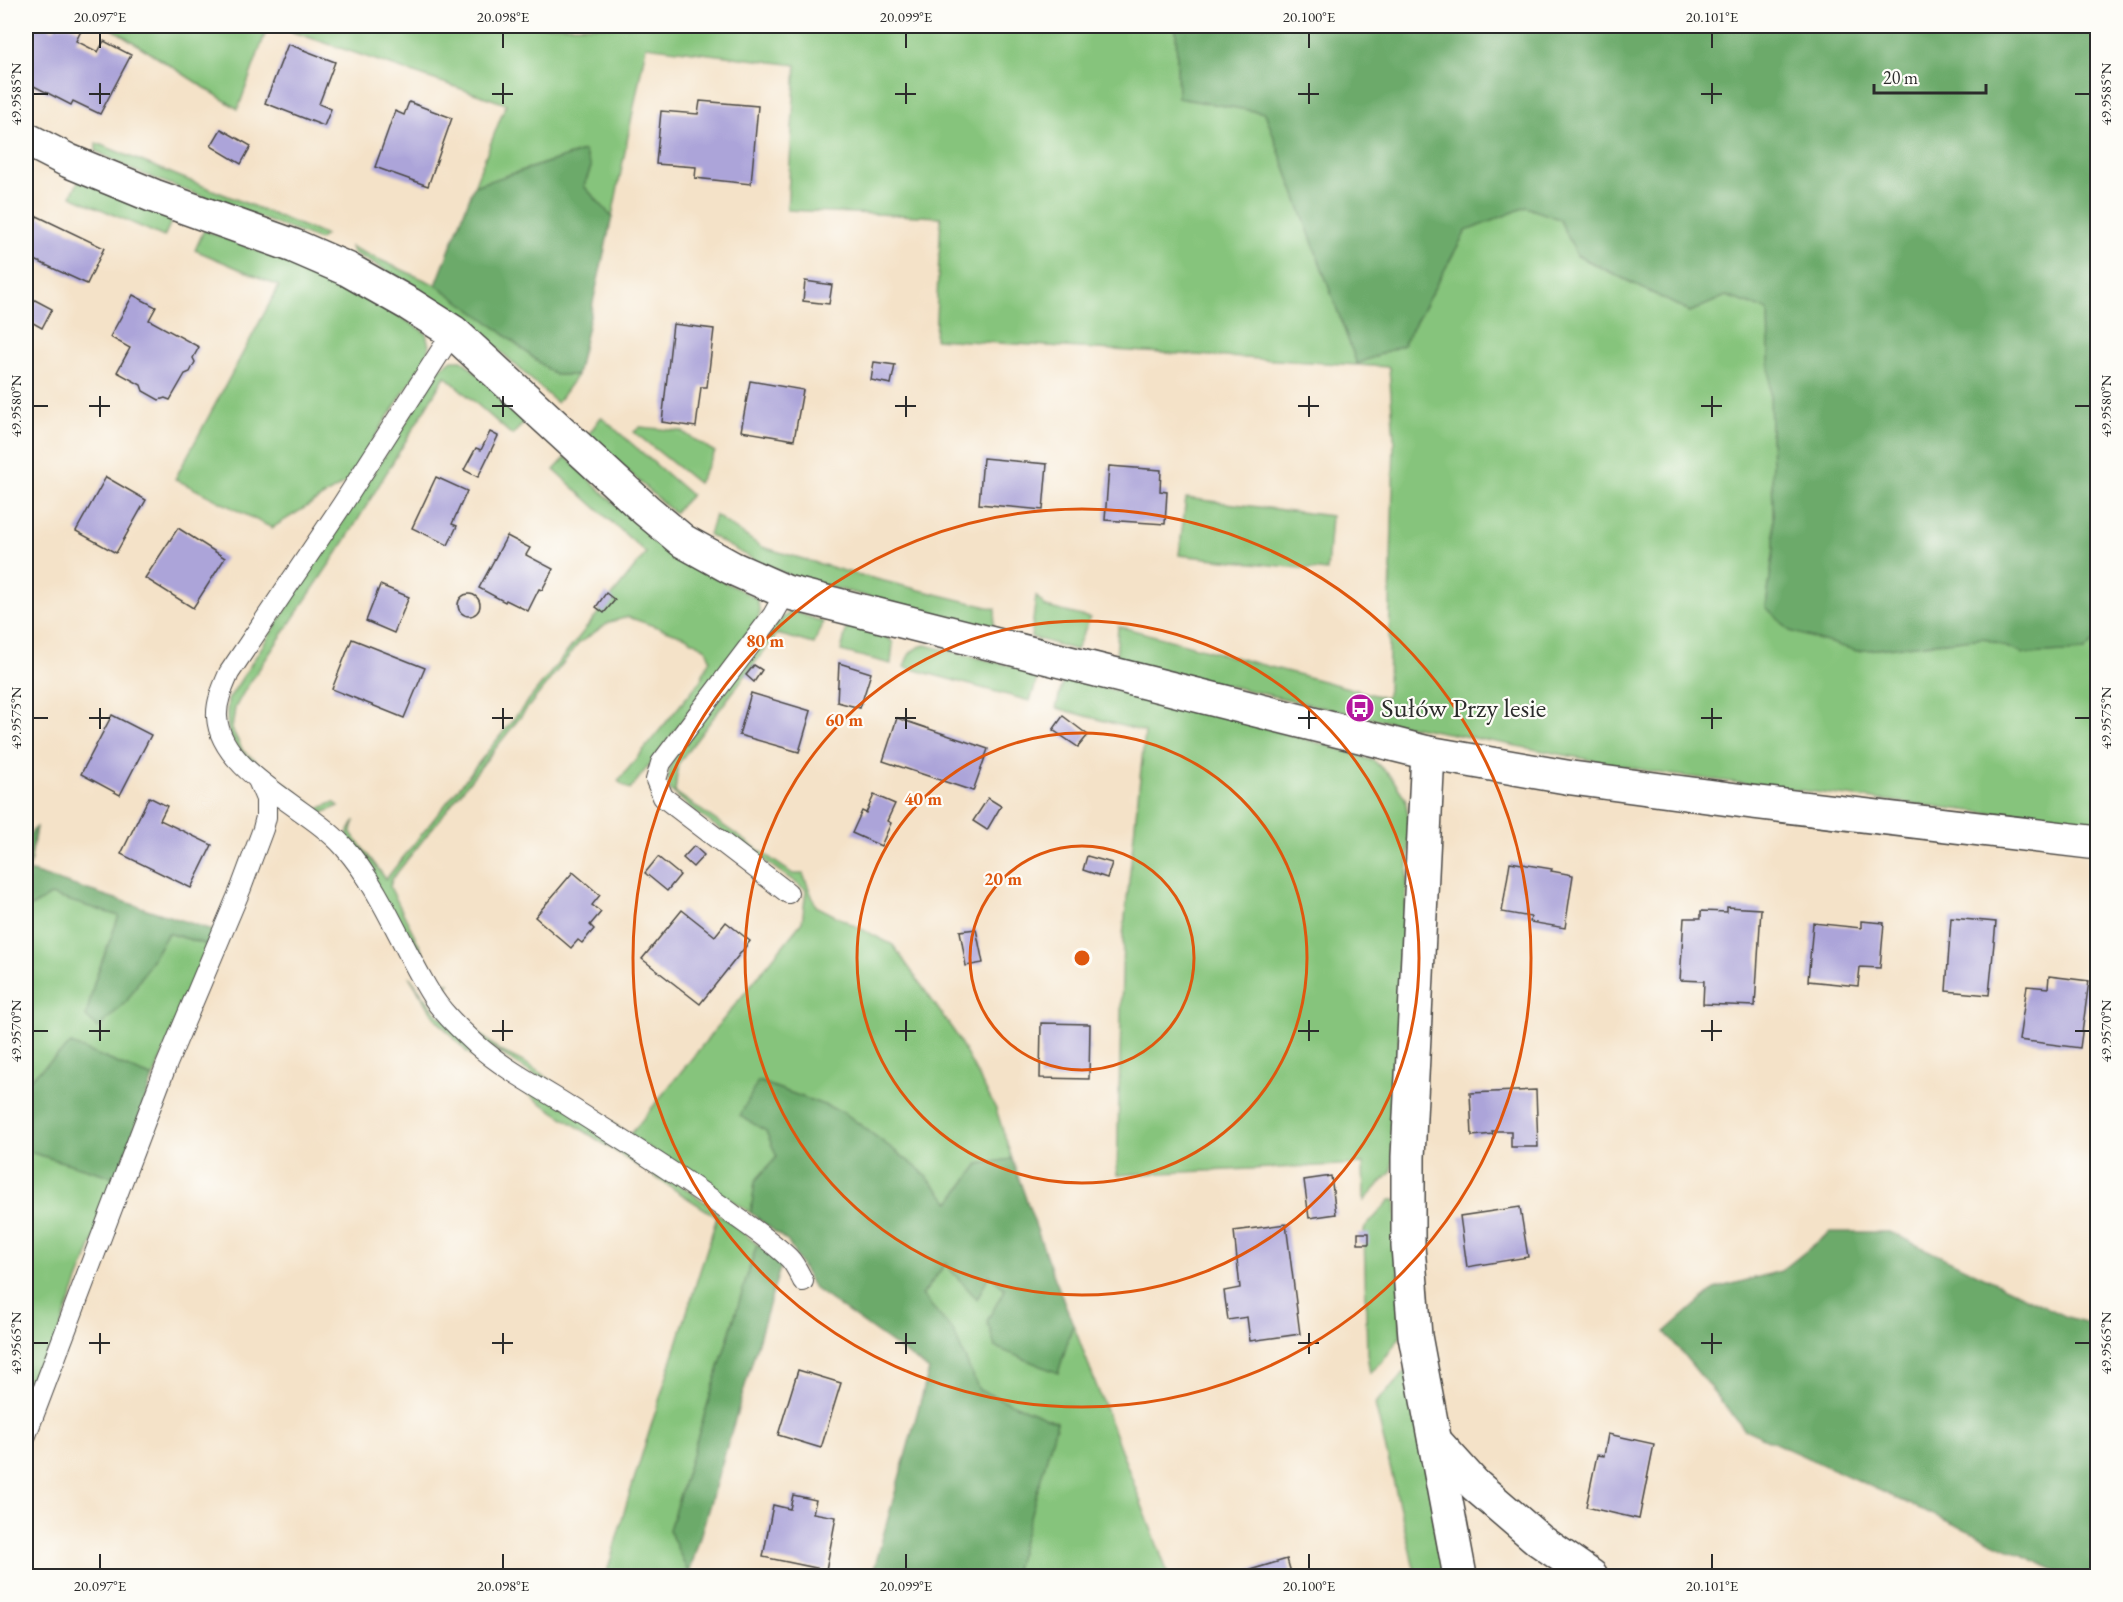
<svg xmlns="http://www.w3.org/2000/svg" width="2123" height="1602" font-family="'EB Garamond',serif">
<rect width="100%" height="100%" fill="#fdfcf7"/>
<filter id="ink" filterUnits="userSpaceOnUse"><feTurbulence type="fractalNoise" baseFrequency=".0167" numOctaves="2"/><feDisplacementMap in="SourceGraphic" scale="12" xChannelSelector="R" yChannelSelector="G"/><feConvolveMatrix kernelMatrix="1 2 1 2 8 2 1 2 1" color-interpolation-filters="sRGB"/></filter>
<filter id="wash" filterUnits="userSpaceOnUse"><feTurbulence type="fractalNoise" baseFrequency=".008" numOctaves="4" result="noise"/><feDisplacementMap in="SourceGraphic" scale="24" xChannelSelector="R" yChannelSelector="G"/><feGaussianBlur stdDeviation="1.35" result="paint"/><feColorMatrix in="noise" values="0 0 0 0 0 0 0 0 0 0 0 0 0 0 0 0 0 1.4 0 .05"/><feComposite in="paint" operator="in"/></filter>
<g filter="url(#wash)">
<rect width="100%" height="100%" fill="#f4e2c8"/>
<!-- green -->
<g fill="#86c47b" stroke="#587853" stroke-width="1.5">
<path d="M108,26H268L238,109Z"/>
<path d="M275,26H1176L1178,98L1265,112L1357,364L1403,345L1466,231L1526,207L1560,219L1577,256L1690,312L1726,296L1768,310L1774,548L1766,607L1857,651L1984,638L2024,654L2084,651L2097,639V826L1665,774L1378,720L1116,660L1118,626L1386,698L1388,690L1394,439L1389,367L935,339L941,217L787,210L796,65L646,46L612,217L584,186L591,167L583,151L474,186L506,104Z"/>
<path d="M96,143L325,235L319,240L132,170L96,151Z"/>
<path d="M79,180L173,218L164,237L71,196Z"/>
<path d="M204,230L326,277L377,302L426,333L429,346L426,358L345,483L272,528L175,479L279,286L195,250Z"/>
<path d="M351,247L436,285L486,320L555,375H577L557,403L475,328L415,286L353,253Z"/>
<path d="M452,360H462L527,420L512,435L445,376L345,541L245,690L235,708L232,729L243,751L318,809L334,802L339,806L318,815C296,797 236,759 229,733C226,721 227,711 228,700L440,369Z"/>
<path d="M601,417L691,495L674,513L588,435Z"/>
<path d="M640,427L681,431L715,452L698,483L634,432Z"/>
<path d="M566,457C606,496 647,538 696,567C715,579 737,587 757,599L760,613L756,624L630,790L618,781L700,681L710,659L706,649L686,637L628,617L610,622L579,643L392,879L390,887L435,976L442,983H449L443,991L471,1026L499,1050L527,1064L630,1135L802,922L806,890L697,813L670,790L668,778L671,762L782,618L793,611L823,622L814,644L777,634L678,764L675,792L793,874H803L816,906L893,945L955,1033L996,1109L1012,1159L979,1164L950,1202L919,1169L843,1112L758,1081L766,1131L777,1157L755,1181L751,1213L489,1046L444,1001L345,838L355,820L351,833L386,879L646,553L554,470Z"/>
<path d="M1186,498L1331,516L1327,571L1179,555Z"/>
<path d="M715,515L762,547L848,572L996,609L993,628L798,579L756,561L709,535Z"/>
<path d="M1036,596L1046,607L1090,618L1076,650L1031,637Z"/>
<path d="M847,626L887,637L893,643L891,664L841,651Z"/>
<path d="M925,645L1032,671L1038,677L1030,701L904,667C908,654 911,649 925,645Z"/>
<path d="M1064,678L1243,721L1336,748L1374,761L1392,778L1405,798L1410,826L1392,1171L1364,1201L1363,1164L1117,1175L1123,936L1145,732L1056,708Z"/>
<path d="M51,895L119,916L94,983L127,1001L168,933L208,945L153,1078L71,1044L26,1082V910Z"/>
<path d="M409,976L438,1015L703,1201L757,1244L669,1530L689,1573L699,1576H606L627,1502L717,1217L539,1102L467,1052L436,1019Z"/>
<path d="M26,1151L117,1178L26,1418Z"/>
<path d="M1390,1200H1396L1401,1336L1382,1362L1370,1373L1367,1354L1364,1229Z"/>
<path d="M945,1264L978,1298L989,1274L1005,1289L987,1321L1058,1373L1073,1324L1169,1576H1013L1057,1422L979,1390L922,1296Z"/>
<path d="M1410,1364L1449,1576H1416L1375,1404L1398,1380Z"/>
</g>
<!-- forest -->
<g fill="#6caa6b" stroke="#4c6a4b" stroke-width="1.5">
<path d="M1176,26H2097V639L2084,651L2024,654L1983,638L1857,651L1790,631L1766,607L1774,548L1768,310L1726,296L1690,312L1577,255L1559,219L1526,207L1466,231L1403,345L1357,364L1265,113L1178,98Z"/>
<path d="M584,151L591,167L584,186L612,217L577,375H555L486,320L436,285L474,186Z"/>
<path d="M36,827L29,871L215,931L208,945L168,933L127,1001L98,1028L86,1017L94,983L119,916L51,895L26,910V838Z"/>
<path d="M71,1044L153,1078L117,1178L26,1151V1082Z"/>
<path d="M758,1081L843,1112L919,1169L950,1202L979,1164L1012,1159L1048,1261L1073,1324L1058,1373L995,1347L987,1321L1005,1289L989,1275L977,1299L945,1264L922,1295L953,1331L979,1390L1057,1422L1013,1576H872L929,1370L814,1288L788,1242L751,1213L755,1181L777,1157L766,1131L740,1116Z"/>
<path d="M1830,1232H1890L2067,1317L2097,1325V1576H2068L1744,1429L1665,1332L1714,1289L1781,1271Z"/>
<path d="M757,1244L781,1265L689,1574L669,1530Z"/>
</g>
<g id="blocks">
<!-- building -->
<g fill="#aca4d9">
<path d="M32,26H45L54,30L56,26H70L81,31L76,41L98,52L104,41L131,55L100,114L73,101L71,105L26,82V38Z"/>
<path d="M288,44L335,62L319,104L331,109L324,126L265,103Z"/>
<path d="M700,101L758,106L751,184L695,178L696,167L656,164L661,111L698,114Z"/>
<path d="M409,102L452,118L428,186L375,167L395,111L404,115Z"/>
<path d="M221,129L251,146L241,164L211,146Z"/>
<path d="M37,216L104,248L87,284L26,256V240Z"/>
<path d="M805,281L832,285L829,304L803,301Z"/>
<path d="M133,295L156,307L149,320L199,347L193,358L195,362L190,372L185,374L170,400L165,398L159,400L143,391L141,385L117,372L130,348L110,337Z"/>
<path d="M33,299L52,309L42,328L26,319V313Z"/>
<path d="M673,324L714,329L707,387H701L696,427L662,422Z"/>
<path d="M874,362L895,365L891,384L871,380Z"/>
<path d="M750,381L803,390L794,440L741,431Z"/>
<path d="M490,432L498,436L478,477L464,470L476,448L481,450Z"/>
<path d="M983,458L1047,464L1043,510L979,504Z"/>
<path d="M1109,466L1161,470L1160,491L1167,492L1165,524L1105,520Z"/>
<path d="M106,477L146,500L116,553L76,531Z"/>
<path d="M436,477L467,491L452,524L457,526L448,545L412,528Z"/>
<path d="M178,528L225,558L193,608L145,578Z"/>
<path d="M507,536L530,548L526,555L553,569L542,590L539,589L528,611L506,600L505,602L479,588Z"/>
<path d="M380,585L409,597L394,633L366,621Z"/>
<path d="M606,593L615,600L604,613L596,607Z"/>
<circle cx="469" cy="605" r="11"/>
<path d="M352,639L425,668L404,718L332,689Z"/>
<path d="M839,663L871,673L860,708L837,702Z"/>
<path d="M754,665L762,670L754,682L746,675Z"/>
<path d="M751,693L811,711L799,752L739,735Z"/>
<path d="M112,715L151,735L120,795L81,774Z"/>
<path d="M1063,716L1088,735L1078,747L1053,730Z"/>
<path d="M897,718L988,749L973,791L883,761Z"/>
<path d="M874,795L895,804L887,821L891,823L881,846L852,833L862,811L866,813Z"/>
<path d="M149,797L167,806L160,820L212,845L191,888L121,854Z"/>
<path d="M988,798L1001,806L987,830L973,821Z"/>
<path d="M694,846L704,855L693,867L683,858Z"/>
<path d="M1087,856L1112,863L1107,878L1083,870Z"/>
<path d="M658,857L680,875L667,891L645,873Z"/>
<path d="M1510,862L1552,869L1551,871L1573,875L1565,928L1530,922L1531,917L1502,912Z"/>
<path d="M573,872L600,895L592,905L601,912L590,925L594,929L582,943L578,940L571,948L535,917Z"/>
<path d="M1727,907L1761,909L1755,1006L1703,1004L1704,981L1680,980L1684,918H1701V911L1727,912Z"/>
<path d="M682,910L715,936L726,922L750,941L700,1004L642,959Z"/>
<path d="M1951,918L1996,922L1989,995L1946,991Z"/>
<path d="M1861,921L1884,923L1880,968L1860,967L1858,986L1808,981L1813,923L1861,928Z"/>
<path d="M976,929L983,963L966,966L960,931Z"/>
<path d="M2049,976L2089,981L2080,1048L2019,1040L2027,986L2048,988Z"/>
<path d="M1041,1023L1090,1024L1089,1079L1040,1078Z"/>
<path d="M1536,1090L1538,1147H1511V1131H1492L1493,1134L1472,1136L1470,1093Z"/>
<path d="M1331,1176L1336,1214L1309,1218L1304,1180Z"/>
<path d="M1520,1207L1528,1257L1467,1267L1460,1216Z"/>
<path d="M1286,1224L1300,1334L1250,1341L1247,1317L1228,1320L1224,1291L1240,1288L1234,1231Z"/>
<rect x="1358" y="1233" width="11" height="11"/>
<path d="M798,1370L841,1383L821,1448L778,1435Z"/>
<path d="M1608,1434L1654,1444L1639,1519L1586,1507L1597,1455L1604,1456Z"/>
<path d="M793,1495L816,1500L813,1513L836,1517L826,1570L763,1557L773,1505L790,1509Z"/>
<path d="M1287,1559L1292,1576H1230Z"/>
</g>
</g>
</g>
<g filter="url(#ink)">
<use href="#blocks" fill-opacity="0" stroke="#494643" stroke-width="1.5"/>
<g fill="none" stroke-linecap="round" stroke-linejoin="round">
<!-- service casing -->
<g stroke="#494643" stroke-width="22">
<g id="service">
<path d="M453,332L342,505L229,673C223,687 216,702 217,717C220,772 310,808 344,847C381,889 400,943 429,991C441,1012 460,1029 477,1045C503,1068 535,1085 564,1103C620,1139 677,1173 731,1213C750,1227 772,1241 789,1258C795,1264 799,1273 803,1281"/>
<path d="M786,592L773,615L661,763L656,780L663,797L788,893"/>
<path d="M26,1435L166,1066L241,888L263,829L266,817V799L258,780"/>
</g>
</g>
<!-- minor casing -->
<g stroke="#494643" stroke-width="36">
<g id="minor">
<path d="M1428,753L1408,1157V1246L1415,1336L1460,1576"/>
<path d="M1435,1441L1475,1485L1539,1540L1591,1576"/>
</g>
</g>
<!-- tertiary casing -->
<g stroke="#494643" stroke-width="36">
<path id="tertiary" d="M26,139L69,161L154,196L294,246L347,269L409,304L453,332L646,510L683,541L732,568L786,592L1428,753L1572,778L1752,802L2098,843"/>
</g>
<!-- service -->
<use href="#service" stroke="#fff" stroke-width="20"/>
<!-- minor -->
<use href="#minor" stroke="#fff" stroke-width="33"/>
<!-- tertiary -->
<use href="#tertiary" stroke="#fff" stroke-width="33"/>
</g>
</g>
<!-- ticks -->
<path fill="none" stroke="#2b2b2b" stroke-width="2" d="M100,33V48M503,33V48M906,33V48M1309,33V48M1712,33V48M100,83V104M503,83V104M906,83V104M1309,83V104M1712,83V104M33,94H48M89,94H110M492,94H513M895,94H916M1298,94H1319M1701,94H1722M2075,94H2090M100,396V417M503,396V417M906,396V417M1309,396V417M1712,396V417M33,406H48M89,406H110M492,406H513M895,406H916M1298,406H1319M1701,406H1722M2075,406H2090M100,708V729M503,708V729M906,708V729M1309,708V729M1712,708V729M33,718H48M89,718H110M492,718H513M895,718H916M1298,718H1319M1701,718H1722M2075,718H2090M100,1020V1041M503,1020V1041M906,1020V1041M1309,1020V1041M1712,1020V1041M33,1031H48M89,1031H110M492,1031H513M895,1031H916M1298,1031H1319M1701,1031H1722M2075,1031H2090M100,1333V1354M503,1333V1354M906,1333V1354M1309,1333V1354M1712,1333V1354M33,1343H48M89,1343H110M492,1343H513M895,1343H916M1298,1343H1319M1701,1343H1722M2075,1343H2090M100,1554V1569M503,1554V1569M906,1554V1569M1309,1554V1569M1712,1554V1569"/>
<!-- distance rings -->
<g fill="none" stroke="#df570e" stroke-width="3">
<circle cx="1082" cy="958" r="112"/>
<circle cx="1082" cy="958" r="225"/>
<circle cx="1082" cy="958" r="337"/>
<circle cx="1082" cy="958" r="449"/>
</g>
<!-- icons -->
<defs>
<g id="bus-disc" transform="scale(1.5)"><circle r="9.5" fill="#b5179e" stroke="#fdfcf7"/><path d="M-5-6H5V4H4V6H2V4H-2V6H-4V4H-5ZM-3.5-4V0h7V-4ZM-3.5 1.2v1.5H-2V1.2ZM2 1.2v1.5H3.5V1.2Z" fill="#fff"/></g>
</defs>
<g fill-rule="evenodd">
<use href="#bus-disc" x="1360" y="708"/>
</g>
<g text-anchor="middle" stroke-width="4.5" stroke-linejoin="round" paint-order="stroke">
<!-- poi labels -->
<g font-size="27" fill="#2b2b2b" stroke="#fdfcf7" text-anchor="start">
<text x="1381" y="717">Sułów Przy lesie</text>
</g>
</g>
<circle cx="1082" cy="958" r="9" fill="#df570e" stroke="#fdfcf7" stroke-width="3"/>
<g font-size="18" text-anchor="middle" font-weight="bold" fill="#df570e" stroke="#fdfcf7" stroke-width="4.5" stroke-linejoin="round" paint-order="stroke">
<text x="765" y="647">80 m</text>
<text x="844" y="726">60 m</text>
<text x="923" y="805">40 m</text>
<text x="1003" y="885">20 m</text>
</g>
<!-- margin -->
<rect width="2123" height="1602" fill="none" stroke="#fdfcf7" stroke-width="66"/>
<!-- scale -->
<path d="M1874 84v9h112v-9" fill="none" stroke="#2b2b2b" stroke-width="3"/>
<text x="1883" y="84" font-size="18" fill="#2b2b2b" stroke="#fdfcf7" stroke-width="4.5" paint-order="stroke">20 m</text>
<rect x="33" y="33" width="2057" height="1536" fill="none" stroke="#2b2b2b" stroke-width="2"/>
<g font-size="15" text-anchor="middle" fill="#2b2b2b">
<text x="100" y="22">20.097°E</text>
<text x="503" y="22">20.098°E</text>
<text x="906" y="22">20.099°E</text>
<text x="1309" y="22">20.100°E</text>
<text x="1712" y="22">20.101°E</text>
<text transform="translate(16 94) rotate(-90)" y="5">49.9585°N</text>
<text transform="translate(2106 94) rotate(-90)" y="5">49.9585°N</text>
<text transform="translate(16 406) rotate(-90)" y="5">49.9580°N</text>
<text transform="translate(2106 406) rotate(-90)" y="5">49.9580°N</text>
<text transform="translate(16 718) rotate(-90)" y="5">49.9575°N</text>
<text transform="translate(2106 718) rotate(-90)" y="5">49.9575°N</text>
<text transform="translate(16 1031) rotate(-90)" y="5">49.9570°N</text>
<text transform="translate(2106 1031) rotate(-90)" y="5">49.9570°N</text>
<text transform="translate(16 1343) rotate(-90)" y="5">49.9565°N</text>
<text transform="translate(2106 1343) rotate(-90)" y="5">49.9565°N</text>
<text x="100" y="1591">20.097°E</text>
<text x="503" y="1591">20.098°E</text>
<text x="906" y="1591">20.099°E</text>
<text x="1309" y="1591">20.100°E</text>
<text x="1712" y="1591">20.101°E</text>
</g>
</svg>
